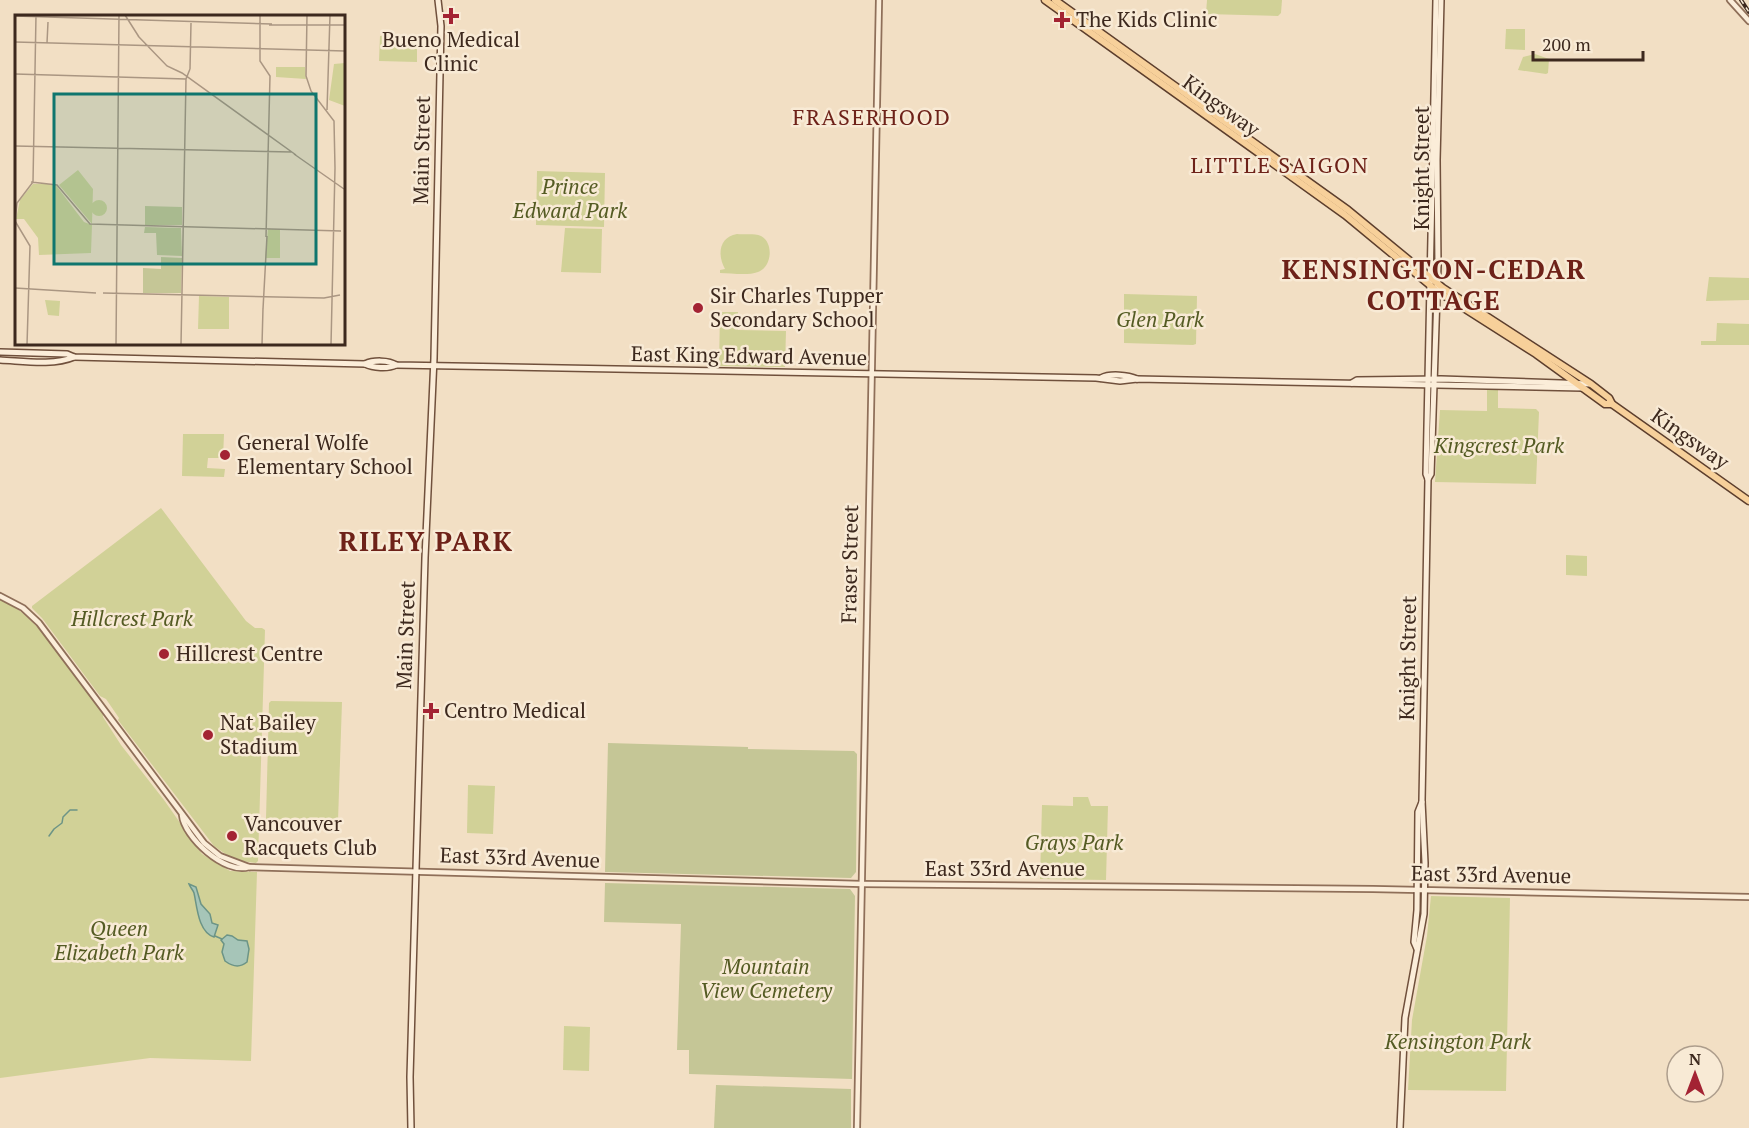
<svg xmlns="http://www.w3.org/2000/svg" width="1749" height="1128" font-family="'PT Serif',serif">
<rect width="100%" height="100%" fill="#f2dfc4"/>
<!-- green -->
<g fill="#d1d197">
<path d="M1207,0H1282L1281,13L1278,16L1206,14Z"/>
<path d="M1506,29H1525V50L1505,49Z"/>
<path d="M380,36L417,37V62L379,61Z"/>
<path d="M1535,54L1549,59L1548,73L1546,74L1518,70L1523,57Z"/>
<path d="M537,171L605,173L604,227L536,225Z"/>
<path d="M565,228L602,229L601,273L561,272Z"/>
<path d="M737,234C744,235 754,233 761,236C774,243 772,267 758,272C747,276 731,273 720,273V270L725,269C717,255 719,237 737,234Z"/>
<path d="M1709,277L1749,278V300L1706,301Z"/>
<path d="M1124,294L1197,296L1196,344L1193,345L1124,343Z"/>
<path d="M720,312H738V330L786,331L785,367L719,366Z"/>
<path d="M1717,323L1749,324V345H1701V341H1716Z"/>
<path d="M1487,387L1498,388V408L1536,409L1539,412L1536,484L1435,482L1440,410L1487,411Z"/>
<path d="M183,434H224L223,458H208L207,468L225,469L224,477L182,476Z"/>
<path d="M161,508L246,621L255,628H262L265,630L258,861L256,863L234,860L214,846L118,720L119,718L106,699L100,696L42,618L32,608V606Z"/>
<path d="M1566,555L1587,556V576L1566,575Z"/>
<path d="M0,599C37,613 79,681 103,714V717L121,745L164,800L202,854L230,871L257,872L251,1061L150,1058L0,1078Z"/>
<path d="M271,701L342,702L338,821L266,819L269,703Z"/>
<path d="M468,785L495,786L493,834L467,833Z"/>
<path d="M1073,797H1088L1091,806H1108L1106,880L1040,879L1042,805L1073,806Z"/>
<path d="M1431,896L1510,898L1506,1091L1408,1090L1412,1020L1427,936Z"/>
<path d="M564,1026L590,1027L589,1071L563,1070Z"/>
</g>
<!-- cemetery -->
<g fill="#c5c696">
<path d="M608,743L748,747V749L854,751L857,754L856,872L851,878L605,872Z"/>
<path d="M605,883L850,889L855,896L852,1079L689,1074V1050H677L681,924L604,922Z"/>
<path d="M716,1085L851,1089V1128H714Z"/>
</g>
<!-- water -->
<g fill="#a6c5b8" stroke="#6c9486" stroke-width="1.5">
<path d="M189,884L196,887L201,904L210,914L212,923L218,925L214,937C198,932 197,906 194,893C193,890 190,887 189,884Z"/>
<path d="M227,935L232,936L238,940L247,941L249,949L247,962C240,968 233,967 225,961L222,952L224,944L221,940Z"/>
</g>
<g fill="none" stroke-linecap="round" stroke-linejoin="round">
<!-- stream -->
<g stroke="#6c9486" stroke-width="1.5">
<path d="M49,836L54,829L62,823L63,817L70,810H77"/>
<path d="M215,936L222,939"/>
</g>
<!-- tertiary casing -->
<g stroke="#8f6f59" stroke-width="8">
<g id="tertiary">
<path d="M1730,0L1749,21"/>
<path d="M0,596L23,608L39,623L204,843L220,856L249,867"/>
<path d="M182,815C184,837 225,875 249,867L862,884L1373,889L1749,897"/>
<path d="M857,1128L879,0"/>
</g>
</g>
<!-- secondary casing -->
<g stroke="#70503c" stroke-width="8">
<g id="secondary">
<path d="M0,352L67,354L74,357L365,364C373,360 389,360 396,365L1096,378L1120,381L1137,379L1582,388"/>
<path d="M0,360C23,361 53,366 74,357"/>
<path d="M365,364C373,368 388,369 396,365"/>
<path d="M1101,378C1110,373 1128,375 1137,379"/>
<path d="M1352,383L1357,380L1441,379L1590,384"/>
<path d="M1428,479L1431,474L1438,265L1437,160L1441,0"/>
<path d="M1417,949L1414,942L1417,910L1418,812L1422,802"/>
<path d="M411,1128L410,1077L425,558L434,358L441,26L438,0"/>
<path d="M1400,1128L1405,1018L1424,914L1425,863L1422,801L1428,479L1426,474L1436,0"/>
</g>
</g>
<!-- primary casing -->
<g stroke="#5c3e2d" stroke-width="9">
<g id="primary">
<path d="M1045,0L1345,215L1437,291L1536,354L1605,404H1612L1749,501"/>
<path d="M1055,0L1348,210L1443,288L1591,384L1609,398L1612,404"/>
</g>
</g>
<!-- tertiary -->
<use href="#tertiary" stroke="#fbedd9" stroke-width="4.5"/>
<!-- secondary -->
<use href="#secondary" stroke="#fbedd9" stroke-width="5"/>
<!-- primary -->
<use href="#primary" stroke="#f7d09a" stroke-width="6"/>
<!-- rail casing -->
<g stroke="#3d291e" stroke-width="4">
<path id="rail" d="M1741,0L1749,12"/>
</g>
<!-- rail -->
<use href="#rail" stroke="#f8ead5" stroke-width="1.5" stroke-dasharray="4.5" stroke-linecap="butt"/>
</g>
<!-- markers -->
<g fill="#a32333" stroke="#f8ead5" stroke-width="2">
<path d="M448 7h6v6h6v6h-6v6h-6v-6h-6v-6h6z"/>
<path d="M1059 11h6v6h6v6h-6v6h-6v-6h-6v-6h6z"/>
<circle cx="698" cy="308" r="6"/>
<circle cx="225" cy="455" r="6"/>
<circle cx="164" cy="654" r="6"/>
<path d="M428 702h6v6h6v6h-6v6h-6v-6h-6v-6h6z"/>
<circle cx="208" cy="735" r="6"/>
<circle cx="232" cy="836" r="6"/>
</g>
<g text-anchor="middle" stroke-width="5" stroke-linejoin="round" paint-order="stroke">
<!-- poi labels -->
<g font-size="21" fill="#3d291e" stroke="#f8ead5" text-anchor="start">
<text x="1076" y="27">The Kids Clinic</text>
<text x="451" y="47" text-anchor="middle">Bueno Medical<tspan x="451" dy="24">Clinic</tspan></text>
<text x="710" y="303">Sir Charles Tupper<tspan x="710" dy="24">Secondary School</tspan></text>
<text x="237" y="450">General Wolfe<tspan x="237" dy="24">Elementary School</tspan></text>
<text x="176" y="661">Hillcrest Centre</text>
<text x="444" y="718">Centro Medical</text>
<text x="220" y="730">Nat Bailey<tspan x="220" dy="24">Stadium</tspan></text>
<text x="244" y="831">Vancouver<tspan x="244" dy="24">Racquets Club</tspan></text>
</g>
<!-- street labels -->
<g font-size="21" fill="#3d291e" stroke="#f8ead5">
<text transform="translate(1221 106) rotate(36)" y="7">Kingsway</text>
<text transform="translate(422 150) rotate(-89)" y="7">Main Street</text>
<text transform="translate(1422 168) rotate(-90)" y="7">Knight Street</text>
<text transform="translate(749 356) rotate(1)" y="7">East King Edward Avenue</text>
<text transform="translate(1690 439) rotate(35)" y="7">Kingsway</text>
<text transform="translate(850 564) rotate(-89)" y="7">Fraser Street</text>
<text transform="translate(406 635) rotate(-88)" y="7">Main Street</text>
<text transform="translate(1408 658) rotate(-89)" y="7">Knight Street</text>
<text transform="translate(520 858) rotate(2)" y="7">East 33rd Avenue</text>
<text x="1005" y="876">East 33rd Avenue</text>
<text transform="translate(1491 875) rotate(1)" y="7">East 33rd Avenue</text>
</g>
<!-- park labels -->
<g font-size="21" font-style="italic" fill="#545b23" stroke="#f8ead5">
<text x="570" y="194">Prince<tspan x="570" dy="24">Edward Park</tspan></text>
<text x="1160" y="327">Glen Park</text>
<text x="1499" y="453">Kingcrest Park</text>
<text x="132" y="626">Hillcrest Park</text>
<text x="1074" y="850">Grays Park</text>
<text x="119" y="936">Queen<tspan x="119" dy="24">Elizabeth Park</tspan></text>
<text x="766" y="974">Mountain<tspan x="766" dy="24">View Cemetery</tspan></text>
<text x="1458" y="1049">Kensington Park</text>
</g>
<!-- neighbourhood labels -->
<g font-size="22" letter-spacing="1.5" fill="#6e2219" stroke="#f8ead5">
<text x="872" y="125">FRASERHOOD</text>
<text x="1280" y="173">LITTLE SAIGON</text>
</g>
<!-- district labels -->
<g font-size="27" font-weight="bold" letter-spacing="1.5" fill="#6e2219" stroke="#f8ead5">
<text x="1434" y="279">KENSINGTON-CEDAR<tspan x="1434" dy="31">COTTAGE</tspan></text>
<text x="426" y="551">RILEY PARK</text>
</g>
</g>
<!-- overview -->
<g transform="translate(15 15)">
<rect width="330" height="330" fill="#f2dfc4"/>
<path d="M330,48V91L314,85L319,49ZM261,52H290L291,64L261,62ZM63,155L78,174L77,209L44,170ZM18,169H40L69,207L77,210L76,238L24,240L23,223L9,204H1L5,185ZM76 193a8 8 0 1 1 16 0a8 8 0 1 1-16 0ZM253,214H265V243H250ZM184,281L214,282V314H183ZM30,285L45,286L44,301L33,300Z" fill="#d1d197"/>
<path d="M130,191L167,192V210H130ZM130,212L166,213L167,241L142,240L141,218H129ZM146,242L167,243L166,278H128V253L146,254Z" fill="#c5c696"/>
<path fill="none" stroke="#aa9682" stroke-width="1.5" d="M110,0L124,22M245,0V46L255,61L251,222M292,0L291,61L296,76L319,106L320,153M0,1L257,9M254,10H312M311,10H330M123,21L152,51L167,58L281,140M0,27L330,36M32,28L33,7M175,54L176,8M0,59L171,64M312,95L315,0M0,131L277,137M279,139L329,174M16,167L42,170L75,209L326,216M0,273L81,278M88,278L309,283L325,280M248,294L252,221M12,330L15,231L0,206L2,188L18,167L21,0M101,330L104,0M166,330L171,64L175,54M247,330L248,293M316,330L320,153"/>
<path fill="#0f766e" fill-opacity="0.15" stroke="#0f766e" stroke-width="3" d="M39,79H301V249H39Z"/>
<rect width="330" height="330" fill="none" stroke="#3d291e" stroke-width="3"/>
</g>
<!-- north arrow -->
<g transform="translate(1695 1074)"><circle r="28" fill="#f8ead5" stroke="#ad9d8c" stroke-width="1.5"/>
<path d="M0-4.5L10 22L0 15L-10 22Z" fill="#a32333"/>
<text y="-9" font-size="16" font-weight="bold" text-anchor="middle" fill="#3d291e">N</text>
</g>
<!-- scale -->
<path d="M1533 51v9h110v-9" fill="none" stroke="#3d291e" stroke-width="3"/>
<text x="1542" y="51" font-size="18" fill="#3d291e" stroke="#f8ead5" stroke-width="4.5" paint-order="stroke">200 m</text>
</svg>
